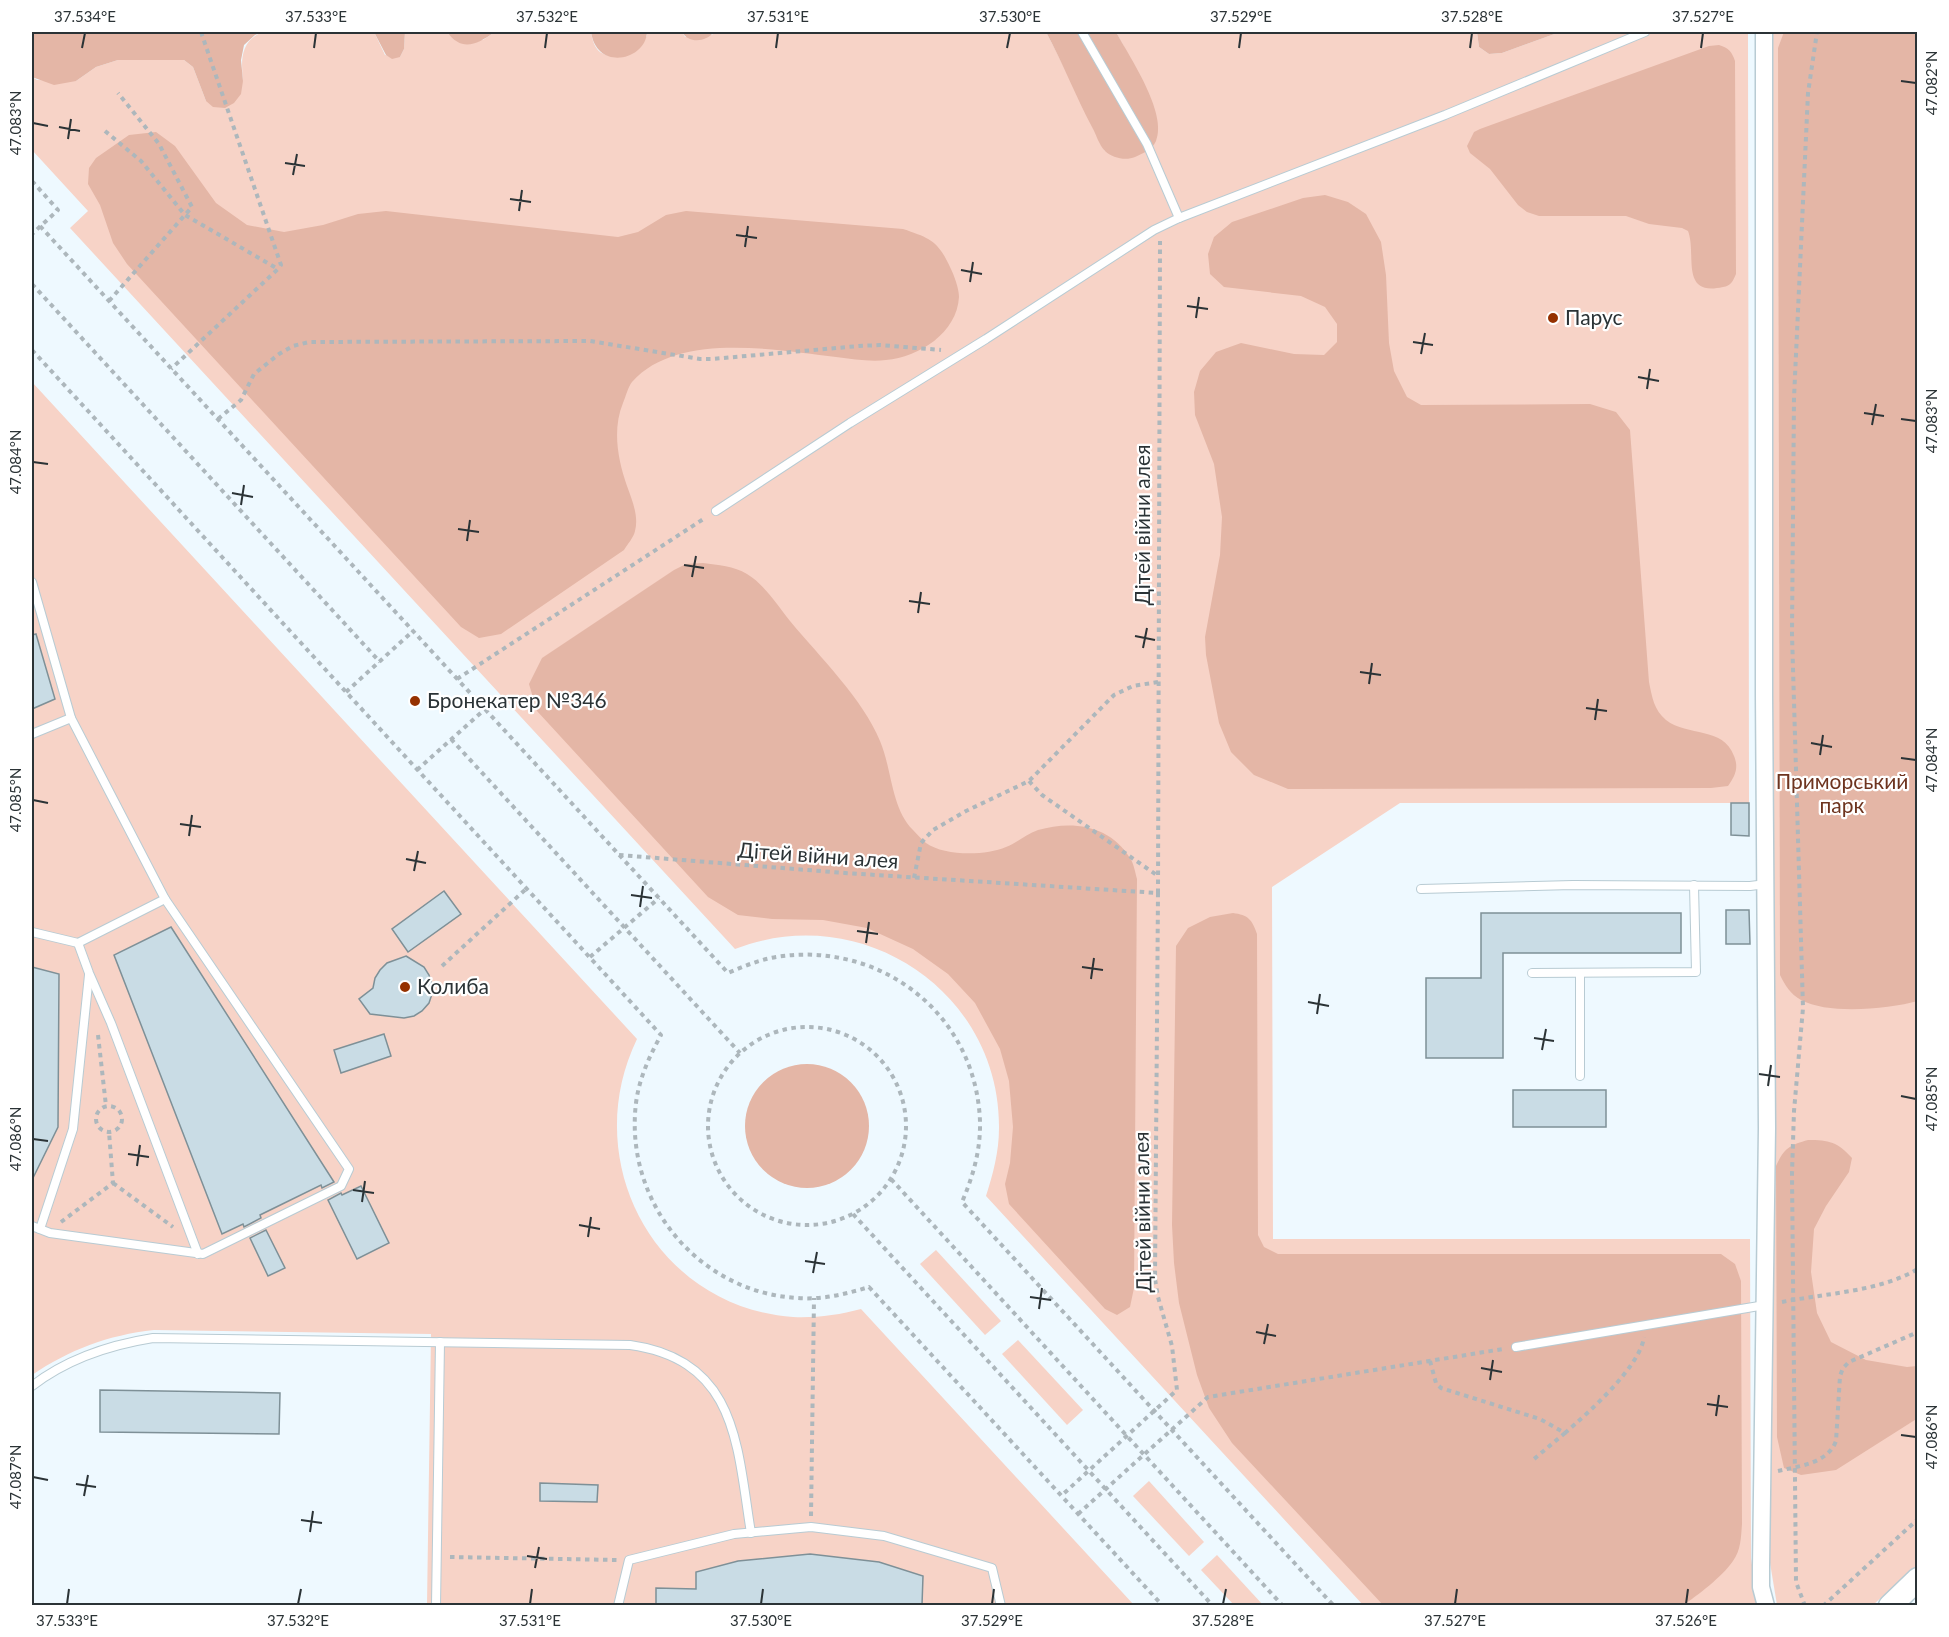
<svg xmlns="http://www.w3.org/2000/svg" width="1949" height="1637" font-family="Lato,sans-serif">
<rect width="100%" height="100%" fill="#eef9ff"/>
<!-- green -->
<g fill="#f7d3c7">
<path d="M262,32H374L385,55L400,57L404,49L405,32H447L448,34L483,40L495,32H591C594,53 603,57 624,57L647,36V32H682L685,37L712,35L714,32H1046C1067,70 1084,112 1105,151L1154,108L1145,86L1116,32H1477L1479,47L1489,54L1502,53L1560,32H1748L1749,803H1400L1272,887L1273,1239H1750L1751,1558L1758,1605H1363L986,1196C993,1174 999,1152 999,1128C1000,991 861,900 735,949L70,228L88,211L32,150V77L37,80L76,81L96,67L118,60L174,59L184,60L193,67L206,101L243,81C241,60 240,42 262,32Z"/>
<path d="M1766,32H1917L1918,1564L1873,1605H1777L1769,1557Z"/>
<path d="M32,382L637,1039C578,1161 655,1307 793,1317C816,1318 839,1315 861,1309L1134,1605H427L431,1334L154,1330C108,1335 69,1350 32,1375Z"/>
<path d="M936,1250L1001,1321L985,1335L920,1264Z"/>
<path d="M1018,1340L1083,1410L1067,1425L1002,1354Z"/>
<path d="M1149,1481L1204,1542L1189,1556L1133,1496Z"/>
<path d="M1217,1555L1263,1605H1234L1201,1570Z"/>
</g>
<!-- forest -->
<g fill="#e4b6a6">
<path d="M32,32H262L255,35L244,45L241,60L243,81L241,94L234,103L225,108L213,107L206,101L193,67L184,60H118L96,67L76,81L54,85L32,77Z"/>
<path d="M374,32H405L404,49L400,57L392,59L386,55Z"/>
<path d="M447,32H495C476,45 462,52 447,32Z"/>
<path d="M591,32H647C646,60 597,72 591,32Z"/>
<path d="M682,32H714C706,42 689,44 682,32Z"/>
<path d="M1046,32H1116C1129,56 1168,113 1156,141C1153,149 1142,154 1135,157C1126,161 1112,158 1105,151C1099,145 1096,134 1092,127C1075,95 1063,63 1046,32Z"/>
<path d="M1477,32H1560L1502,53L1489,54L1479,47Z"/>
<path d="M1784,32H1917L1918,1001C1888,1009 1829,1015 1801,1000C1790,994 1785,985 1780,975L1778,48Z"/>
<path d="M1719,45C1729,48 1732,52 1735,61L1736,274C1733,281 1731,286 1723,287C1679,297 1697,254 1688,231L1682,228L1649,224L1626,216H1539L1527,212L1518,205L1490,169L1470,153L1467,146L1474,132L1480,129L1709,46Z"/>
<path d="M156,132L175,146L216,203L247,225L284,232L323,225L358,214L386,211L618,237L638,232L666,215L686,211L903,229C930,238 938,241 950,267C954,275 959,288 959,297C957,333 919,357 886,360C870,362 853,359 836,357C776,350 677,331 632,382C628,387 626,396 623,403C612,430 618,460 627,486C632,500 639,516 635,531C634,537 627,545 624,550L501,634L479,638L461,627L127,264L113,243L100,205L88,184L89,168L96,158L129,135Z"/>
<path d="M1325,195L1348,202L1366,214L1381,242L1386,275L1389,343L1394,371L1407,397L1421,405L1590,404L1616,412L1630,430L1649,682C1652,697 1654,710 1666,720C1688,737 1723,726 1734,756C1739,768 1735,776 1728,786L1711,788L1288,789L1254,775L1231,752L1219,723L1206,655L1205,637L1220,555L1222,517L1214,464L1195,415L1194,392L1200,371L1216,352L1241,343L1294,354L1324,355L1337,342V324L1325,307L1301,296L1224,287L1210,274L1208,254L1214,237L1232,222L1303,198Z"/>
<path d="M703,563C718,565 734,566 747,574C764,584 778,606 790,621C819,656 863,699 880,741C892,769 891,808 913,830C917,834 921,839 926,843C944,856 985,856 1006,847C1017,843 1026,834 1038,830C1072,820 1110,825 1130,858C1134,864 1135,872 1137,879L1134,1288L1130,1307L1117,1315L1105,1309L1009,1204L1005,1184L1010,1163L1013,1127L1009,1081L1000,1049L975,1003L948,974L913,949L867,928L823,920L772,919L738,915L708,897L537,711L529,684L542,658L674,570L686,564Z"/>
<path d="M1233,913C1248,915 1252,919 1257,934L1258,1235L1264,1247L1278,1254H1721L1735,1264L1741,1281L1742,1524C1741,1537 1741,1550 1733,1561C1722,1577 1698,1595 1682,1606L1383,1605L1232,1443L1209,1408L1197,1375L1179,1303L1174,1263L1172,1225L1176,946L1188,928L1210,917Z"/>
<circle cx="807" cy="1126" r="62"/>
<path d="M1808,1140C1829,1140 1838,1142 1852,1158L1849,1172L1826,1206L1814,1229L1811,1272L1817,1313L1831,1342L1866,1360L1907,1367L1917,1366L1918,1418L1836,1470L1801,1475L1784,1468L1777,1437L1776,1166C1784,1148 1790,1145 1808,1140Z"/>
</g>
<!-- building -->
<g fill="#c9dce5" stroke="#7e9097" stroke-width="1.5">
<path d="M36,634L55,699L32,709V635Z"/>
<path d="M1731,803H1749V836L1731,835Z"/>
<path d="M444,891L461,914L408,952L392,929Z"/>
<path d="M1726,910H1749L1750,944H1726Z"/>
<path d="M1481,913H1681V953H1503V1058H1426V978H1481Z"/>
<path d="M171,927L334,1182L322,1188L321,1185L260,1215L261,1218L244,1227L243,1224L222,1234L114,955Z"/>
<path d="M406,956L424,967L429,975L432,984V994L429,1003L422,1011L414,1016L404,1018L370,1014L359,999L373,988L375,978L380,970L387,963Z"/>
<path d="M32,967L59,974L58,1127L32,1180Z"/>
<path d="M384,1034L391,1056L341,1073L334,1050Z"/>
<rect x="1513" y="1090" width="93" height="37"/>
<path d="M361,1186L389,1243L357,1259L328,1200L341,1193L342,1195Z"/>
<path d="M266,1230L285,1268L268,1276L250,1238Z"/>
<path d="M100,1390L280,1393L279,1434L100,1432Z"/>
<path d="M540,1483L598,1485L597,1502L540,1501Z"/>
<path d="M810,1554L879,1562L923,1576L922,1605H656V1588L696,1589V1572L738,1561Z"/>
</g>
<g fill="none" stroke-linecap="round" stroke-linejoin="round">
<!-- service casing -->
<g stroke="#b8cbd3" stroke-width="10">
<g id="service">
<path d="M1082,32L1147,144L1179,218"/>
<path d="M716,511L850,423L986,339L1154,230L1179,218L1445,115L1645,32"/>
<path d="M32,582L71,718L165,899L349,1169L341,1186L203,1254L50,1233L32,1226"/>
<path d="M32,734L71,718"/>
<path d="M1421,889L1573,885L1750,886L1766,884"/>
<path d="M32,932L78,943L165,899"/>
<path d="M78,943L89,973L111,1023L198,1254"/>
<path d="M1532,973L1696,972L1694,885"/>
<path d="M1580,973V1076"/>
<path d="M40,1229L73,1129L89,975"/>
<path d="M1516,1347L1765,1305"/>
<path d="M32,1386C67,1359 109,1345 153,1338L630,1345C738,1360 737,1447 751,1533"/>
<path d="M436,1606L440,1342"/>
<path d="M618,1606L629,1560L734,1534L811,1527L884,1536L992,1568L1001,1606"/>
</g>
</g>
<!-- minor casing -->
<g stroke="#b8cbd3" stroke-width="19">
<path id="minor" d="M1764,32V695L1767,1128L1761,1567V1587L1766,1606"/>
</g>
<!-- secondary casing -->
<g stroke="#b8cbd3" stroke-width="25">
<path id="secondary" d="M1890,1606L1918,1579"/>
</g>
<!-- path -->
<g stroke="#adb7bc" stroke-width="4" stroke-dasharray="4.5 4.5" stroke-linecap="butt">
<path d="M201,32L281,265L278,269"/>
<path d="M105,131L141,161L185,215L278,269L171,369"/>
<path d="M32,181L58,210L32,234"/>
<path d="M40,226L728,973C744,966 759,960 776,957C875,941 968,1007 979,1108C983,1141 975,1172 962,1202L1334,1606"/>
<path d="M32,284L380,662"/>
<path d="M109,301L192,207L159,144L118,93"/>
<path d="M32,350L661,1035C649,1057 639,1079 636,1103C624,1202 698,1292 797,1298C822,1300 846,1294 869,1287L1163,1606"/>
<path d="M218,419L241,400L254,374L279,354L293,346L309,342L590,341L700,359H712L859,346L880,345L941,350"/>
<path d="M457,679L705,518"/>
<path d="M346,692L413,631"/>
<path d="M451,739L740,1053"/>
<path d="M417,770L485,709"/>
<path d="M1029,781L1042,795L1158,876"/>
<path d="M619,855L845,873L1158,893L1155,1279L1158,1297L1172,1346L1177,1390L1061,1496"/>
<path d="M914,878L921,843L933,830L966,811L1029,781L1114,695L1133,686L1158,682"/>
<path d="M1158,893L1160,241"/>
<path d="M590,957L659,898"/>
<path d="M442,966L526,889"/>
<circle cx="807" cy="1126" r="99"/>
<path d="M98,1035L106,1106"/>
<circle cx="109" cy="1119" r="13"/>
<path d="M891,1179L1283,1606"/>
<path d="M113,1183L173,1227"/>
<path d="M853,1214L1213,1606"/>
<path d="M61,1222L113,1183L109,1132"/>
<path d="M1782,1302C1827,1293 1878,1292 1918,1269"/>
<path d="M1430,1361L1436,1383L1441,1388L1540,1419L1565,1433L1534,1459"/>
<path d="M1565,1433C1588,1413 1640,1367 1644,1337"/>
<path d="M1778,1471C1800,1466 1828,1463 1836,1441L1840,1376L1843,1368L1849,1362L1918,1332"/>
<path d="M1078,1514L1208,1397L1503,1349"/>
<path d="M811,1516L814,1298"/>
<path d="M450,1557L617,1560"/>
<path d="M1805,1606L1796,1582L1792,1174L1794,1111L1803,1008L1792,634L1794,398L1808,93L1817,32"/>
<path d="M1823,1606L1918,1519"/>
</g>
<!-- service -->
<use href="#service" stroke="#fff" stroke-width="8"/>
<!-- minor -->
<use href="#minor" stroke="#fff" stroke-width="16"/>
<!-- secondary -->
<use href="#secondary" stroke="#fff" stroke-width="22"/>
</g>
<!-- ticks -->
<path fill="none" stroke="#2b3336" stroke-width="2" d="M82,48L85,33M314,48L316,33M545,48L547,33M776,48L778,33M1007,48L1010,33M1239,48L1241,33M1470,48L1472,33M1701,48L1703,33M1901,81L1916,83M33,123L48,126M59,127L80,131M68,139L71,119M285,163L305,166M293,175L297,154M510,199L531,202M519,211L522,190M736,235L757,238M745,247L748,226M961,270L982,274M970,282L973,262M1187,306L1208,309M1196,318L1199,297M1413,342L1433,345M1421,354L1425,333M1638,377L1659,381M1647,389L1650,369M1864,413L1884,416M1901,419L1916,421M1872,425L1876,404M33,462L48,464M232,493L253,497M241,505L244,485M458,529L479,532M467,541L470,520M684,565L704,568M692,577L696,556M909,601L930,604M918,613L921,592M1135,636L1155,640M1143,648L1147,628M1360,672L1381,675M1369,684L1372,663M1586,708L1607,711M1595,720L1598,699M1811,743L1832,747M1820,755L1823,735M1901,758L1916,760M33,800L48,803M180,824L201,827M189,836L192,815M406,859L426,863M414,871L418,851M631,895L652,898M640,907L643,886M857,931L878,934M866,943L869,922M1082,967L1103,970M1091,979L1094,958M1308,1002L1329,1006M1317,1014L1320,994M1534,1038L1554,1041M1542,1050L1546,1029M1759,1074L1780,1077M1768,1086L1771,1065M1901,1096L1916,1099M33,1139L48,1141M128,1154L149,1157M137,1166L140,1145M353,1190L374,1193M362,1202L365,1181M579,1225L600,1229M588,1237L591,1217M805,1261L825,1264M813,1273L817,1252M1030,1297L1051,1300M1039,1309L1042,1288M1256,1332L1276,1336M1264,1344L1268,1324M1481,1368L1502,1372M1490,1380L1493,1360M1707,1404L1728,1407M1716,1416L1719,1395M1901,1435L1916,1437M33,1477L48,1480M76,1484L96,1487M84,1496L88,1475M301,1520L322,1523M310,1532L313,1511M527,1556L547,1559M535,1568L539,1547M67,1604L69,1589M298,1604L301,1589M530,1604L532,1589M761,1604L763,1589M992,1604L994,1589M1223,1604L1226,1589M1455,1604L1457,1589M1686,1604L1688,1589"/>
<!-- markers -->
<g fill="#953100" stroke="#fff" stroke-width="2">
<circle cx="1553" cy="318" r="6"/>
<circle cx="415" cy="701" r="6"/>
<circle cx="405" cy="987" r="6"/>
</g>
<g text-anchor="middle" stroke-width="4.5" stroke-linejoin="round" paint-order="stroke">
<!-- poi labels -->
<g font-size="21" fill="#2b3336" stroke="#fff" text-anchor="start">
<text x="1565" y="325">Парус</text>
<text x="427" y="708">Бронекатер №346</text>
<text x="417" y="994">Колиба</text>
</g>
<!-- street labels -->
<g font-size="21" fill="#2b3336" stroke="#fff">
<text transform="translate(1143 525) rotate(-90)" y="7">Дітей війни алея</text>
<text transform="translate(818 856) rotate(4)" y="7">Дітей війни алея</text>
<text transform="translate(1143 1212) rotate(-91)" y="7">Дітей війни алея</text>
</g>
<!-- park labels -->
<g font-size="21" fill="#6e341f" stroke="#fff">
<text x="1842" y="789">Приморський<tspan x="1842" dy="24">парк</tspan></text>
</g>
</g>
<!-- border -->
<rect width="1949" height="1637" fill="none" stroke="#ffffff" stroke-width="66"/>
<rect x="33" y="33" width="1883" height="1571" fill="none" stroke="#2b3336" stroke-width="2"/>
<g font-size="15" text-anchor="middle" fill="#2b3336">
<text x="85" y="22">37.534°E</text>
<text x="316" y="22">37.533°E</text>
<text x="547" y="22">37.532°E</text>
<text x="778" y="22">37.531°E</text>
<text x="1010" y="22">37.530°E</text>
<text x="1241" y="22">37.529°E</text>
<text x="1472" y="22">37.528°E</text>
<text x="1703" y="22">37.527°E</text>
<text transform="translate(1932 83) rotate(-90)" y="5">47.082°N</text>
<text transform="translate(16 123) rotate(-90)" y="5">47.083°N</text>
<text transform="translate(1932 421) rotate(-90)" y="5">47.083°N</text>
<text transform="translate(16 462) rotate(-90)" y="5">47.084°N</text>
<text transform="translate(1932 760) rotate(-90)" y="5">47.084°N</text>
<text transform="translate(16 800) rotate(-90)" y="5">47.085°N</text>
<text transform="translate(1932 1099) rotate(-90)" y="5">47.085°N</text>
<text transform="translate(16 1139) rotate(-90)" y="5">47.086°N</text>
<text transform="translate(1932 1437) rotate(-90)" y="5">47.086°N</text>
<text transform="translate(16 1477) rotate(-90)" y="5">47.087°N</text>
<text x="67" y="1626">37.533°E</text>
<text x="298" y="1626">37.532°E</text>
<text x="530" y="1626">37.531°E</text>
<text x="761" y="1626">37.530°E</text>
<text x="992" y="1626">37.529°E</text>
<text x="1223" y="1626">37.528°E</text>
<text x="1455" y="1626">37.527°E</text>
<text x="1686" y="1626">37.526°E</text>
</g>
</svg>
